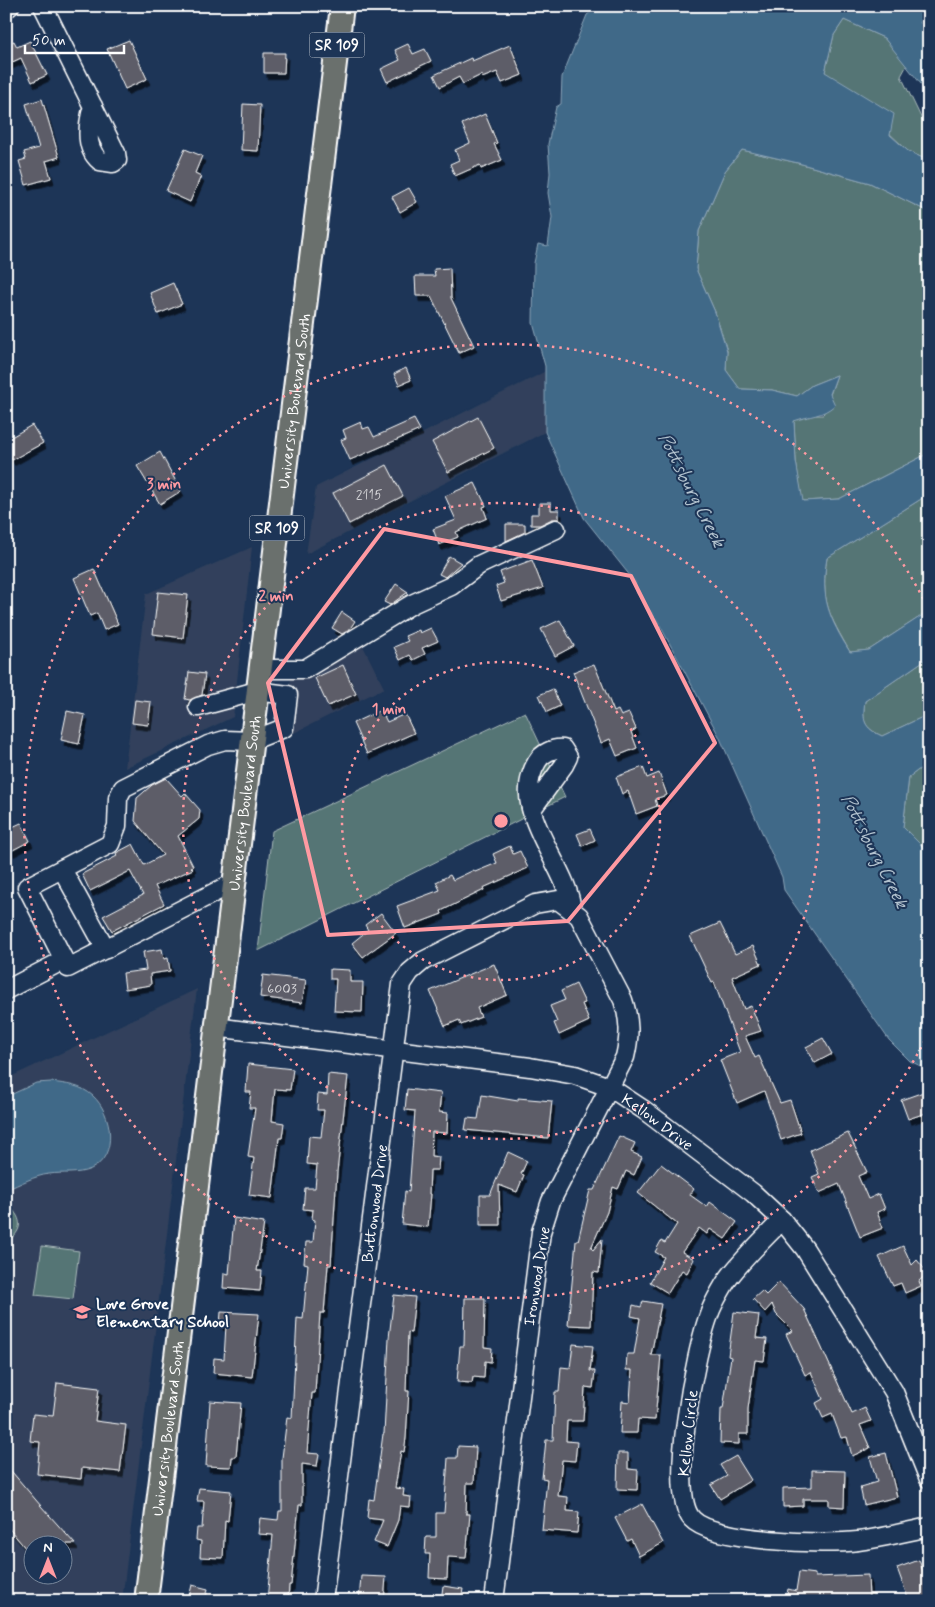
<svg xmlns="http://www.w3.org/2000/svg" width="935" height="1607" font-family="Mynerve,sans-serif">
<defs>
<filter id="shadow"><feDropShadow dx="3" dy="5.5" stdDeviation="0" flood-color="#0009"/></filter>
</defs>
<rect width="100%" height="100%" fill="#1d3557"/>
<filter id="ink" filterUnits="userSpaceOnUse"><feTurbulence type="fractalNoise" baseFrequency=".02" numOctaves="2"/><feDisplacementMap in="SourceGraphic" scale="10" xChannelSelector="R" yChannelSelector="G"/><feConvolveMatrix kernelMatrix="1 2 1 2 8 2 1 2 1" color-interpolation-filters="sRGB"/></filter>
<g filter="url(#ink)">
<!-- built -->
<g fill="#30415c" fill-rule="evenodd">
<path d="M544,372L545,432L306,554L316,487Z"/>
<path d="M252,547L233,717L125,768L146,594Z"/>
<path d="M362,644L384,688L282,739L291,679Z"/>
<path d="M197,989L122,1601H6V1079ZM32,1544H62V1574H32Z"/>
</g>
<!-- green -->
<g fill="#547474" stroke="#aababa">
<path d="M844,20L884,38L907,65L901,76L929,134V161L908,151L825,72L834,35Z"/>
<path d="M742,150L798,163L870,183L929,212V453L839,499L802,501L796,461L794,420L813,415H823L837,375L812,385L797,396L772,390L740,389L726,370L727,351L715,312L696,269L699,231L725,171Z"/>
<path d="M929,494V611L869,650L850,652C829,615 820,601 827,558Z"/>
<path d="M929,657V714L882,736C863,727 862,721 865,701Z"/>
<path d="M525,712L565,797L258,951L272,831Z"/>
<path d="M929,762V853L903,827L909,777Z"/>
<path d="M8,1209H12C24,1222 21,1233 6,1242Z"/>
<path d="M42,1246L79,1251L73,1299L35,1295Z"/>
</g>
<!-- water -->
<g fill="#406988" stroke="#8ca5b8">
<path d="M598,6L928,7L920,23L929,27V94L884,38L844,20L834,35L825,72L894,114L890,135L908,151L929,161V212L870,183L798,163L742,150L725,171L699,231L696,269L715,312L727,351L726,370L740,389L772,390L797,396L812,385L837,375L830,394L835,405C821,417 811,415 794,421L796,461L803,501L839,499L929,453V494L827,558C820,598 829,618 850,652L869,650L929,611V657L865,701C862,721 864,728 882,736L929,714V762L909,777L903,827L929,853V1070L910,1061L889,1040L784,890L782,877L719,736L657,620L637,593L635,582L584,518L545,432V366L533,323L534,263L538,244L548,246L552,217L548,193L550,173L548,144L556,107L561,104L562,77L587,15Z"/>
<path d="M51,1082C66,1084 81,1085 93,1096C112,1113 119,1156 91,1169C77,1175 63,1172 49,1174C34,1176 20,1184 6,1190V1097L36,1083Z"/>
</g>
<!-- building -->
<g fill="#5d5d67" stroke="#fff" filter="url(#shadow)">
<path d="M129,40L147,79L125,89L107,49Z"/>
<path d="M14,41L17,47L30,41L47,75L32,82L21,58L6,65V44Z"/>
<path d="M408,44L413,54L425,49L431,61L387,82L381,69L400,60L395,50Z"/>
<path d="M510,45L522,75L502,83L497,72L482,78L481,75L463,84L459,77L440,87L434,75L471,58L472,61Z"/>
<path d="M264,53H285L284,73H264Z"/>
<path d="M42,99L59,157L46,161L51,178L26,185L19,161L26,159L24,152L39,148L26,104Z"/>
<path d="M243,104L260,105L258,151L241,150Z"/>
<path d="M485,114L497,143L494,144L502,160L481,169L480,165L455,176L450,164L459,160L455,150L470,143L462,124Z"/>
<path d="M185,149L202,156L195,173L201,176L190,202L166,191Z"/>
<path d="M409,188L417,202L400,212L392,197Z"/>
<path d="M450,268L451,298L474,346L459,353L431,296H416L415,276H435L434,269Z"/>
<path d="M173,283L182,304L158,314L150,293Z"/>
<path d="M406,368L411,380L399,385L394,374Z"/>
<path d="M478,417L494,448L448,472L432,442Z"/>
<path d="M414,419L420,430L350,460L341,440L346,438L343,430L361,422L363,429L369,427L374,437Z"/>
<path d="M32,425L43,443L12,460L6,451V440Z"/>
<path d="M160,452L181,491L160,504L137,466Z"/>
<path d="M387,465L403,496L349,524L333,493Z"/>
<path d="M475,483L486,506L483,507L487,518L456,532L458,537L439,545L433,529L456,520L445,496Z"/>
<path d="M539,503H551V510H559V519H552L540,525H531V514H539Z"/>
<path d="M506,524H525V532L506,541Z"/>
<path d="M449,556L461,563L445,577L439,574Z"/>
<path d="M532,560L543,588L501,601L496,586L504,583L500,572Z"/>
<path d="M94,569L118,624L104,630L97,613L90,616L74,578Z"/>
<path d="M396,584L408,592L390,605L384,602Z"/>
<path d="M158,592L188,595L183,638L153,634Z"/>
<path d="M342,612L355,621L349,630L342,634L332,628Z"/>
<path d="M560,620L574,646L555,656L541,629Z"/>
<path d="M431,628L438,641L422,648L425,654L413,660L410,655L400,660L394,647L408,641L405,636L419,630L420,633Z"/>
<path d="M594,664L614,712L618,710L621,716L629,713L636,729L631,732L637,748L617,756L610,739L601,743L573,672Z"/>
<path d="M343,665L356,694L328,706L315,678Z"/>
<path d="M189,672L205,674L202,695L190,700L185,699Z"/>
<path d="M553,689L560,706L547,712L539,695Z"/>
<path d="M135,700L151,702L148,725L132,723Z"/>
<path d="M381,710L387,722L405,714L414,733L367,754L353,723Z"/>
<path d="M67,711L85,715L79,744L61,740Z"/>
<path d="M643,767L647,778L659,773L667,795L655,799L657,806L636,814L628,791L622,794L616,777Z"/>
<path d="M166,778L182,796L185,793L200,810L199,819L178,836L193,866L191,867L193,869L155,886L164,904L112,931L103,916L143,895L130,871L90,891L82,874L117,856L116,853L133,844L144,865L163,855L135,821L137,798L152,785Z"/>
<path d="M21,823L30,841L11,851L6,842V830Z"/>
<path d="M590,829L595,840L582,846L577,834Z"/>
<path d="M510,846L513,854L520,851L528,868L483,888L484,890L441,911L442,914L405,928L397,906L440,890L436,882L450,875L453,880L474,870L475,872L497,863L493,854Z"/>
<path d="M381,913L396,933L363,957L352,943L368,930L365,925Z"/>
<path d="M720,923L735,954L753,946L761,964L732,977L744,1009L751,1006L761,1031L745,1036L755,1058L759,1056L780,1103L790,1100L801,1133L781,1140L764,1091L737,1103L720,1060L740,1052L714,982L712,983L690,936Z"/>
<path d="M162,949L164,959L168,958L170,971L150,974L151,985L125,989L123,973L146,970L143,952Z"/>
<path d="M494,964L507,995L477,1008L481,1017L461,1025L459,1020L445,1026L430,991Z"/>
<path d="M330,969L350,970V982H363L362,1012L334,1011L336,979H330Z"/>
<path d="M263,975L306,980L302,1003L260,997Z"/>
<path d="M576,984L585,1003L582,1004L589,1021L559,1035L554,1023L557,1022L550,1006L565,1000L561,991Z"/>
<path d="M823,1038L832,1054L815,1063L806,1047Z"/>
<path d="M248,1064L293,1069L290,1090L275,1089L272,1121L284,1123L282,1138H279L272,1198L249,1195L254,1158L248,1157L255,1108H249L251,1092H246Z"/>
<path d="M328,1074L348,1076L337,1172L331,1265H328L324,1313H320L315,1393H312L307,1453L319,1454L317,1466L302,1464V1505H299L291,1585H289L288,1601H267L273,1535L258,1534L260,1518L278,1520L279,1511H282V1458L287,1417L292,1418L297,1318L303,1319L308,1264L304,1263L306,1242H313L315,1220L312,1219L313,1210L303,1209L305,1188H315L317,1165L307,1164L309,1136L321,1137L324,1110H317L318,1094L327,1095Z"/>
<path d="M407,1089L441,1093L439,1112L448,1113L447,1133L432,1132L431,1156L439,1157L438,1170H430L429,1194H431L428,1227L402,1224L405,1191L409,1192L415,1111L405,1110Z"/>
<path d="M929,1090V1112L908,1119L901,1100Z"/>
<path d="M482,1095L518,1101V1098L552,1101L548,1138L465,1130L467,1118L478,1119Z"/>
<path d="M848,1133L867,1172L858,1176L868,1199L879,1194L885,1209L877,1212L883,1228L860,1237L839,1184L819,1193L812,1177L819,1174L810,1150Z"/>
<path d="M619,1136L635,1143L631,1152L642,1157L634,1175L626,1171L618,1189L613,1187L607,1212L591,1248L593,1250L602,1239L599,1273L593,1272L591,1326L568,1325L576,1241H578L590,1190H594Z"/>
<path d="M508,1152L527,1161L521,1174L524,1175L517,1192L499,1185L500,1225H480V1195H490Z"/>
<path d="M661,1164L694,1189L690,1195L707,1207L710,1202L737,1222L725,1239L710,1229L707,1234L699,1228L682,1252L694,1259L687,1273L682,1270L668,1293L650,1282L664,1257L655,1252L661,1241L665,1243L677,1224L638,1193Z"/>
<path d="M234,1218L264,1223L257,1271H262L260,1291L223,1288L224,1273L229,1274Z"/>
<path d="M903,1246L912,1265L917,1260L928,1273L919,1281L921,1286L905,1293L901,1283L893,1286L879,1257Z"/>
<path d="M779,1282L804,1309L852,1414L865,1408L871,1421L860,1425L870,1448L852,1456L847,1437L841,1438L832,1414L823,1418L816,1403L823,1399L811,1372L805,1375L786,1334L793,1331L776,1314L772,1304L765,1312L753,1299L762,1291L766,1295Z"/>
<path d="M394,1295L415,1297L411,1333L408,1332L406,1391H409L406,1438L404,1452L401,1451L395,1488L404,1489L403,1496L411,1497L410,1507L400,1506L398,1520L387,1547L374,1542L383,1520L367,1518L369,1499L374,1500L383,1434H384L389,1338Z"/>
<path d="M465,1298H485L484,1347L492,1348L491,1362L485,1361L484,1378L473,1377L472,1383L457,1382L460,1346H464Z"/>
<path d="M643,1301L661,1304L651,1355H661L655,1420L638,1419L637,1433H620L622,1401L630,1402L632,1370H626L627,1354H634L640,1318L631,1316L633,1305L641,1307Z"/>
<path d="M221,1312L259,1314L252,1377L213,1373L214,1358L224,1359L226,1325H220Z"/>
<path d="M734,1312L759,1315L756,1338L767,1339L764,1361L755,1360L748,1409V1434H739V1444L720,1443L721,1409H723L731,1357L728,1356Z"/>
<path d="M573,1344L593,1346L590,1371H595L593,1388L585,1387L583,1421H567L566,1441L577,1442L575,1461L562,1460L558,1496L568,1497L567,1511L579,1512L577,1533L542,1530L547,1479L542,1478L546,1440H553L555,1392H559L561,1367L570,1368Z"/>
<path d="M57,1383L99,1388L95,1421L126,1425L120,1472L82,1468L81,1479L37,1474L40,1442L30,1441L33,1414L53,1416Z"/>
<path d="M210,1401L241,1403L236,1457H232L231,1467L206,1466Z"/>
<path d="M458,1446L476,1447L474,1483H467L466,1514H470L466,1558L448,1557L447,1579L429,1578L430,1554H425L426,1537H436V1513H444L448,1458H457Z"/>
<path d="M618,1453H628V1469L638,1470L637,1490L617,1489Z"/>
<path d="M886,1453L897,1497L864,1505L860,1487L877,1482L870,1457Z"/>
<path d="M736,1456L751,1480L720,1499L711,1485L727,1476L720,1465Z"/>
<path d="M6,1465L41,1506L75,1544H32V1556L6,1525Z"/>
<path d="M812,1470L845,1471L844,1507L829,1506V1499H803V1506L783,1507V1488L812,1487Z"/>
<path d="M199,1488L231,1491L228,1521L225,1520L223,1558L200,1557L201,1541L196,1540L197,1528H202L204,1501H197Z"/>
<path d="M642,1504L663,1543L639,1556L631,1539L627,1541L615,1518Z"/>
<path d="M919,1560L929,1588V1601H909L897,1568Z"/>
<path d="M799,1572L815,1574V1577L868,1575L869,1599L786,1600L788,1589L796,1591Z"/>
<path d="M361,1576L386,1577L384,1601H359Z"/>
<path d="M192,1585L208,1589L205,1601H188Z"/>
<path d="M443,1586L463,1589L461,1601H441Z"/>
</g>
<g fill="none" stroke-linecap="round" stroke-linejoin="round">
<!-- minor casing -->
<g stroke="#fff" stroke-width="21">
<g id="minor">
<path d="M43,6L116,153L117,160L113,163L100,161C84,148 88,123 93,106"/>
<path d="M6,8L10,6"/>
<path d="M260,669H305L412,604L451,586L479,565L556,529"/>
<path d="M198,707L257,691L288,695L284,728L251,741L225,740L208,745L123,788L118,798L117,826L110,844L27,887L68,968L233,883"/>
<path d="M532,809L564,765L568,757L563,749C553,748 542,753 537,762C507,811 568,863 572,911"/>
<path d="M62,869L106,949"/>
<path d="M6,990L64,960"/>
<path id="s1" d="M215,1027L530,1067L575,1075L609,1087L644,1110L753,1193L782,1220L805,1249L894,1392L929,1479"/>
<path d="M782,1220C766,1237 735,1266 724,1285C719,1294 712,1305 709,1315C696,1349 667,1493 692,1519C713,1542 826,1545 858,1541C882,1538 905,1532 929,1527"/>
<path id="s2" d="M323,1601L402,984L410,972L423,961L535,904L558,900L579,916L623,1000C630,1021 630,1036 625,1057L551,1201L541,1232L494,1601"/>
</g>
</g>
<!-- major casing -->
<g stroke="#fff" stroke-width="26">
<g id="major">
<path id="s3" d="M146,1601L342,6"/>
</g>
</g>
<!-- minor -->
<use href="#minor" stroke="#1d3557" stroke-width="18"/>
<!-- major -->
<use href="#major" stroke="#6b706d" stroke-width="22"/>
</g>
</g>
<!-- marked area -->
<path fill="none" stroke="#ff9aa2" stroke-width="4" stroke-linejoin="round" d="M384,529L631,576L715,743L568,921L328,935L268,683Z"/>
<!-- distance rings -->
<g fill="none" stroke="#ff9aa2" stroke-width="2.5" stroke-dasharray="2.5 5">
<circle cx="501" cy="821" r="159"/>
<circle cx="501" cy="821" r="318"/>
<path d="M928 1034A477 477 0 1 1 928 608"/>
</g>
<!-- icons -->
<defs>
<g id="school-bare" transform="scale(1.35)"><path d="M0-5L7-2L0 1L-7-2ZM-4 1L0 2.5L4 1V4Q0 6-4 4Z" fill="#ff9aa2" stroke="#1d3557" stroke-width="2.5" paint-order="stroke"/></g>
</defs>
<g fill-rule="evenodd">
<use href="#school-bare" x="82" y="1312"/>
</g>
<g text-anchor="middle" stroke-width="4" stroke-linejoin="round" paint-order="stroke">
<!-- number labels -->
<g font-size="14" fill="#d6d6d9">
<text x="369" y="499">2115</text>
<text x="282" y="993">6003</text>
</g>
<!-- shield labels -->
<g fill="#1d3557" stroke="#bbc2cd" stroke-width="1">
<rect x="309.5" y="32.5" width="55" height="25" rx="4"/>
<rect x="249.5" y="515.5" width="55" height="25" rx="4"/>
</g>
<g font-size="15" font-weight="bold" fill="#fff">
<text x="337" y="50">SR 109</text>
<text x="277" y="533">SR 109</text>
</g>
<!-- street labels -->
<g font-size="16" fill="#fff" stroke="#1d3557">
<text dy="6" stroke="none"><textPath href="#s3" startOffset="1209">University Boulevard South</textPath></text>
<text dy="6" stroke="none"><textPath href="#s3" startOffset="804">University Boulevard South</textPath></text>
<text dy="6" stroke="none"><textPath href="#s1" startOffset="459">Kellow Drive</textPath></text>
<text dy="6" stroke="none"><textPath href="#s2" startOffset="401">Buttonwood Drive</textPath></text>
<text transform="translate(536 1276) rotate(-81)" y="6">Ironwood Drive</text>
<text dy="6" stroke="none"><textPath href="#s3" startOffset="174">University Boulevard South</textPath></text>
<text transform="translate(687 1433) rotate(-84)" y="6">Kellow Circle</text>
</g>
<!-- poi labels -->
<g font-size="16" font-weight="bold" fill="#fff" stroke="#1d3557" text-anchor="start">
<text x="96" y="1309">Love Grove<tspan x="96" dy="18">Elementary School</tspan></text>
</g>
<!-- water labels -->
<g font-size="18" font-style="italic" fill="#b3c3cf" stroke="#1d3557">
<text transform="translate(692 490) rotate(63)" y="6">Pottsburg Creek</text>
<text transform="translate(875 851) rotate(63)" y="6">Pottsburg Creek</text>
</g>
</g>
<circle cx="501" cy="821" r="8" fill="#ff9aa2" stroke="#1d3557" stroke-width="2.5"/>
<g font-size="15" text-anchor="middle" font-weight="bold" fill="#ff9aa2" stroke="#1d3557" stroke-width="4" stroke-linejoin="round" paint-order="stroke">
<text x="164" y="489">3 min</text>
<text x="276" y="601">2 min</text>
<text x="389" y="714">1 min</text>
</g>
<!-- margin -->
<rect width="935" height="1607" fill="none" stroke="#1d3557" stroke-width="25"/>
<rect x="12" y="12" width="910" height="1582" fill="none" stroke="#fff" stroke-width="2" filter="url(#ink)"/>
<!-- north arrow -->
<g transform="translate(48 1560)"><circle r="24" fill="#1d3557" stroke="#77869a"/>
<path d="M0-4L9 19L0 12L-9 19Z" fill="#ff9aa2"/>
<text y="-8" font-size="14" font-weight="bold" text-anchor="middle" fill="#ffffff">N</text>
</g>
<!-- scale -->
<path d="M25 45v8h99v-8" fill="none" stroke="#ffffff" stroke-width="2.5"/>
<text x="32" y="45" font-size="15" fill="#ffffff" stroke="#1d3557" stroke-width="4" paint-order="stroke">50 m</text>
</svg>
